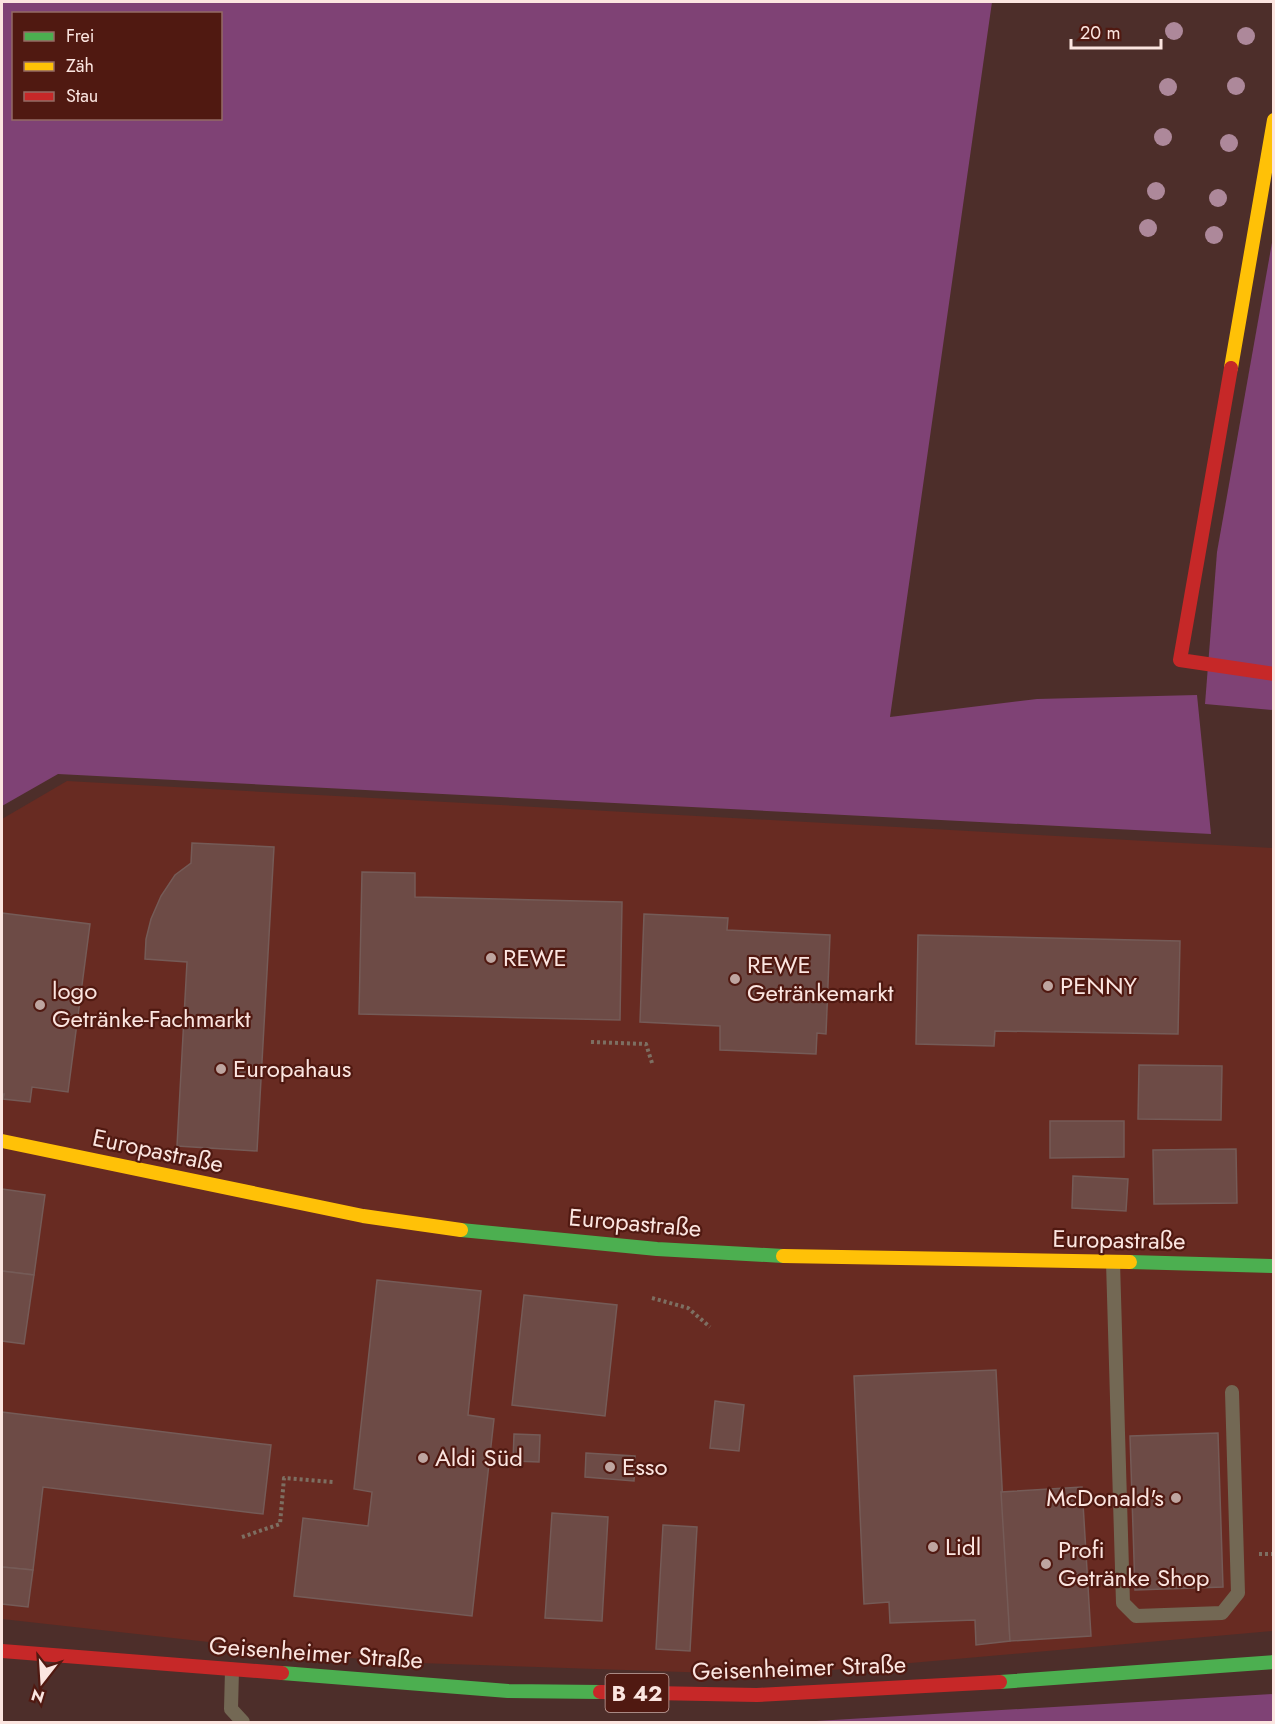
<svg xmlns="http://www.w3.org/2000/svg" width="1275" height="1724" font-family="Jost,sans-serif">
<rect width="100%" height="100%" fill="#4d2e2a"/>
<!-- built -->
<path fill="#682b22" d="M67,781L1273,848V1631L775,1675L388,1662L2,1619V819Z"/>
<!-- green -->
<g fill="#7f4275" fill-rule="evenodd">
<path d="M2,2H992L890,717L1037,699L1197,695L1211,834L58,774L2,806ZM14,14H220V118H14Z"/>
<path d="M1273,237V710L1205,704L1217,552Z"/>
<path d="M1273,1694V1722H799Z"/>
</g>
<!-- building -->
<g fill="#6d4b46" stroke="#755b57" stroke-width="1.5">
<path d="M192,843L274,847L257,1151L177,1146L187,962L145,959L146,939L151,919L161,896L175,875L191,863Z"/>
<path d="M362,872L415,873V897L622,902L620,1020L359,1014Z"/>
<path d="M2,913L90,924L68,1092L32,1087L30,1102L3,1099L4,1094H2Z"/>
<path d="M644,914L728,918L727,930L830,935L826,1034L817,1033L816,1054L720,1050V1026L640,1022Z"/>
<path d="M918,935L1180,941L1178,1034L995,1031L994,1046L916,1044Z"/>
<path d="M1139,1065L1222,1066L1221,1120L1138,1119Z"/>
<path d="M1050,1121H1124V1157L1050,1158Z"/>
<path d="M1236,1149L1237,1203L1154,1204L1153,1150Z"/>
<path d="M1073,1176L1128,1179L1126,1211L1072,1208Z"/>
<path d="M2,1189L45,1195L34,1275L2,1271Z"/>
<path d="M2,1271L34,1275L24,1344L2,1341Z"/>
<path d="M377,1280L481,1291L468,1415L494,1419L472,1616L294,1596L303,1518L368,1526L372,1492L354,1489Z"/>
<path d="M524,1295L617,1305L605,1416L512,1405Z"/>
<path d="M996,1370L1010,1641L976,1645L975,1620L890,1623L889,1602L864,1604L854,1376Z"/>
<path d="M715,1401L744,1405L739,1451L710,1448Z"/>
<path d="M2,1412L271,1445L263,1514L43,1487L33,1570L2,1567Z"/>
<path d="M1218,1433L1223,1587L1135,1590L1130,1436Z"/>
<path d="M514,1434L540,1435L539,1462L513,1461Z"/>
<path d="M586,1453L635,1456L634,1481L585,1477Z"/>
<path d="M1082,1487L1091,1636L1010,1641L1001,1492Z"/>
<path d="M552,1513L608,1517L602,1621L545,1618Z"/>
<path d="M663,1525L697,1527L690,1651L656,1649Z"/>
<path d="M2,1567L33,1570L28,1607L2,1604Z"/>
</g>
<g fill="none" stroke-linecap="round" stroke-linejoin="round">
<!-- path -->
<g stroke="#7d6f62" stroke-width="4" stroke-dasharray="3 3" stroke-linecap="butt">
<path d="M591,1042L646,1044L652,1063"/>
<path d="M652,1298L688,1308L710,1327"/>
<path d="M242,1537L280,1524L284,1478L333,1482"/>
<path d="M1259,1554H1274"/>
</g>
<!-- lane -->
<g stroke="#736854" stroke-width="14">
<path d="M1113,1262L1123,1603L1136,1616L1222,1613L1238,1593L1232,1392"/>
<path d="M232,1670L231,1709L243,1722"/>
</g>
<!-- fast -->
<g stroke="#4caf50" stroke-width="14">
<path d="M461,1230L657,1249L783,1256"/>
<path d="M1130,1262L1274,1266"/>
<path d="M282,1673L508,1691L600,1692"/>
<path d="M1000,1682L1274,1662"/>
</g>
<!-- slow -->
<g stroke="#ffc107" stroke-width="14">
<path d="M1231,368L1274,120"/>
<path d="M2,1141L363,1216L461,1230"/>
<path d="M783,1256L1130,1262"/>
</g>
<!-- jam -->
<g stroke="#c62828" stroke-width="14">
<path d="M1231,368L1180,660L1274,674"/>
<path d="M2,1651L282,1673"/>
<path d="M600,1692L757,1695L1000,1682"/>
</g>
</g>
<!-- trees -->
<g fill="#ad889a">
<circle cx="1174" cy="31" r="9"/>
<circle cx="1246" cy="36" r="9"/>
<circle cx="1236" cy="86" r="9"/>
<circle cx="1168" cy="87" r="9"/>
<circle cx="1163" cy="137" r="9"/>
<circle cx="1229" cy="143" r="9"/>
<circle cx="1156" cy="191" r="9"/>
<circle cx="1218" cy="198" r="9"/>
<circle cx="1148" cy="228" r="9"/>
<circle cx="1214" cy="235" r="9"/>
</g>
<!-- markers -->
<g fill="#bea5a0" stroke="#501911" stroke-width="2">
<circle cx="491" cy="958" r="6"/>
<circle cx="735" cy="979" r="6"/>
<circle cx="1048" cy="986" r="6"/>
<circle cx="40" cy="1005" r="6"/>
<circle cx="221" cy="1069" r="6"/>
<circle cx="423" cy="1458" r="6"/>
<circle cx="610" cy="1467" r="6"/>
<circle cx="1176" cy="1498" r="6"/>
<circle cx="933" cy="1547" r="6"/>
<circle cx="1046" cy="1564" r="6"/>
</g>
<g text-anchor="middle" stroke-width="4.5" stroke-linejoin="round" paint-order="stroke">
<!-- shield labels -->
<rect fill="#501911" stroke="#c8a8a2" stroke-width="1.5" x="605.5" y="1674" width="63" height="38" rx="4.5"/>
<g font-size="22" font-weight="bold" fill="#fbe5e0">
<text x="637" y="1701">B 42</text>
</g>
<!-- poi labels -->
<g font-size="24" fill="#fbe5e0" stroke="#501911" text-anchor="start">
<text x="503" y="966">REWE</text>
<text x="747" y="973">REWE<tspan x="747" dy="28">Getränkemarkt</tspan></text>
<text x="1060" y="994">PENNY</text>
<text x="52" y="999">logo<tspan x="52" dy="28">Getränke-Fachmarkt</tspan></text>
<text x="233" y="1077">Europahaus</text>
<text x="435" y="1466">Aldi Süd</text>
<text x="622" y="1475">Esso</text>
<text x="1164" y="1506" text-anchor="end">McDonald's</text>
<text x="945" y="1555">Lidl</text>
<text x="1058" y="1558">Profi<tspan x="1058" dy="28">Getränke Shop</tspan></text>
</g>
<!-- street labels -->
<g font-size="24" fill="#fbe5e0" stroke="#501911">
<text transform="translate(158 1151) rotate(12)" y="8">Europastraße</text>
<text transform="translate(635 1223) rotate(5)" y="8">Europastraße</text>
<text transform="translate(1119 1240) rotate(1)" y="8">Europastraße</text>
<text transform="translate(316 1653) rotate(4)" y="8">Geisenheimer Straße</text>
<text transform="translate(799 1668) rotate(-2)" y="8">Geisenheimer Straße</text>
</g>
</g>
<!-- border -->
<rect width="1275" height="1724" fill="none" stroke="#fbe5e0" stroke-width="6"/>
<!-- legend -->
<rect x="12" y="12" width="210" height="108" fill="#501911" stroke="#946b64" stroke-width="1.5"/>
<rect x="24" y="32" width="30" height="9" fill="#4caf50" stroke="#946b64" stroke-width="1.5"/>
<text x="66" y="42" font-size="18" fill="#fbe5e0">Frei</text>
<rect x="24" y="62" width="30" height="9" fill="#ffc107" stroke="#946b64" stroke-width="1.5"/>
<text x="66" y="72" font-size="18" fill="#fbe5e0">Zäh</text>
<rect x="24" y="92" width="30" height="9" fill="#c62828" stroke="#946b64" stroke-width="1.5"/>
<text x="66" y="102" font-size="18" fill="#fbe5e0">Stau</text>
<!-- north arrow -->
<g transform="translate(42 1682) rotate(197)" stroke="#501911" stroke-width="4.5" paint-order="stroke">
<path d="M0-4.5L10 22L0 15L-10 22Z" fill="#fbe5e0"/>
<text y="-9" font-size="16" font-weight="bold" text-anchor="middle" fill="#fbe5e0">N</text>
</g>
<!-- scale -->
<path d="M1071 39v9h90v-9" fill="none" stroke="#fbe5e0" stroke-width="3"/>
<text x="1080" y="39" font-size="18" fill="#fbe5e0" stroke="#501911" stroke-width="4.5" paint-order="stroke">20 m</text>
</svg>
